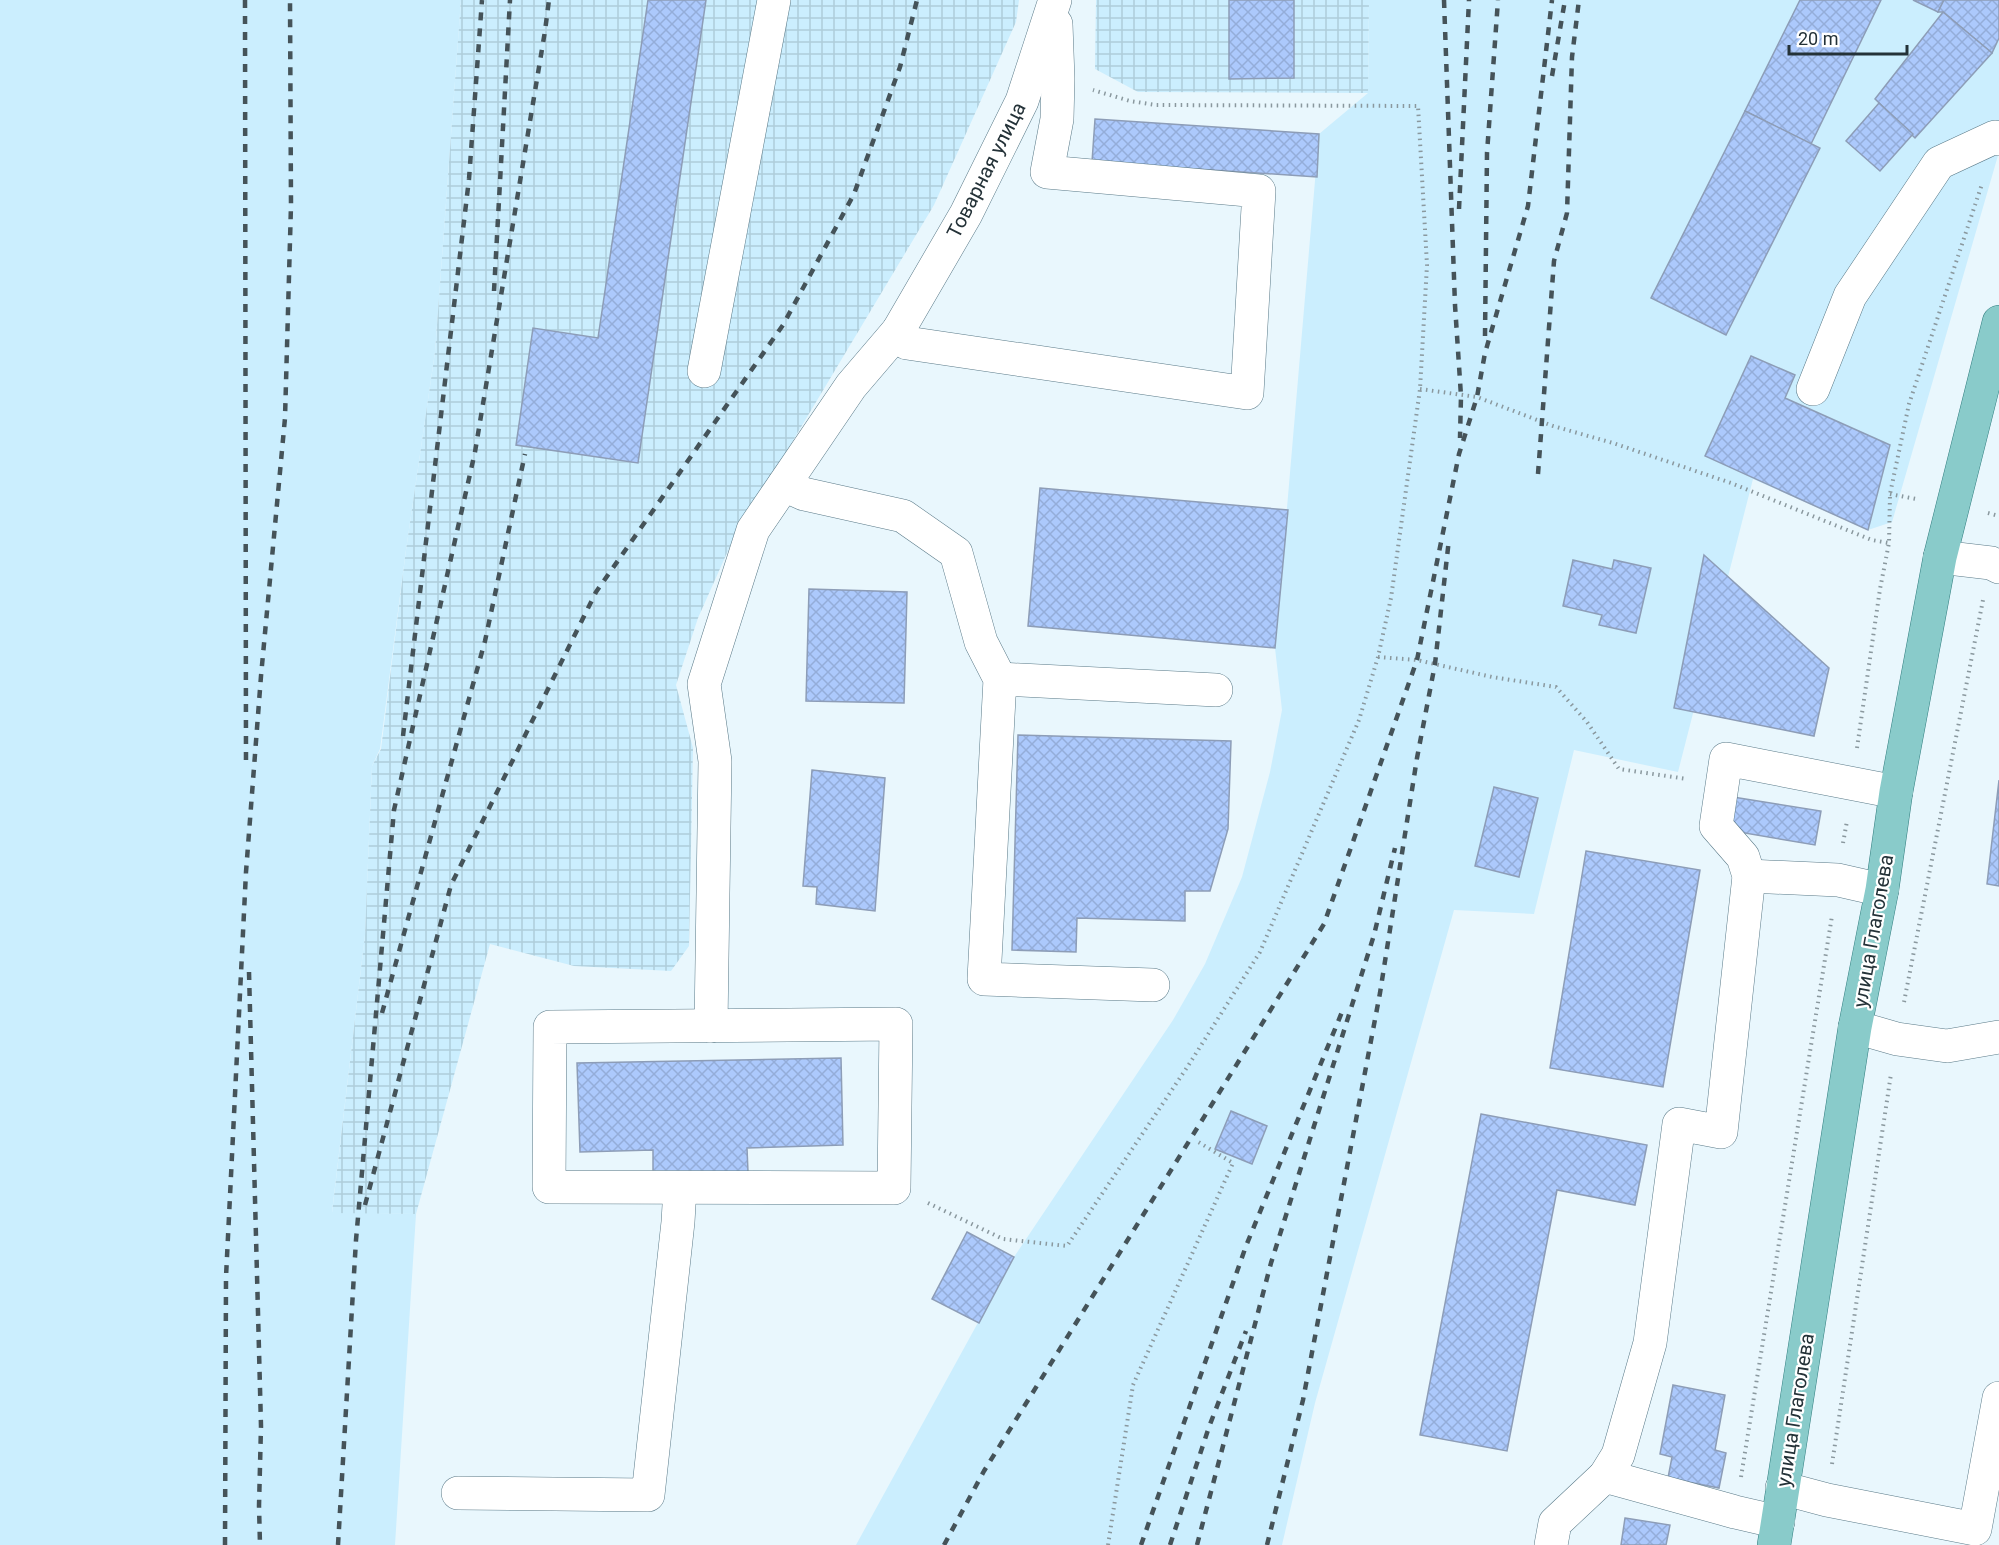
<svg xmlns="http://www.w3.org/2000/svg" width="1999" height="1545" font-family="Roboto,sans-serif">
<defs>
<pattern id="industrial-grid" width="8" height="8" patternUnits="userSpaceOnUse" patternTransform="scale(1.5)"><rect width="8" height="8" fill="#cbeefe"/><path d="M0 4h8M4 0v8" fill="none" stroke="#aecdda"/></pattern>
<pattern id="building-cross-hatch" width="8" height="8" patternUnits="userSpaceOnUse" patternTransform="scale(1.5)"><rect width="8" height="8" fill="#acc9fc"/><path d="M0 0l8 8M0 8l8-8" fill="none" stroke="#94add9"/></pattern>
</defs>
<rect width="100%" height="100%" fill="#e9f7fd"/>
<!-- built -->
<g fill="#cbeefe">
<path d="M0,0H461L435,352L406,550L380,749L372,766L365,935L332,1212L416,1214L395,1545H0Z"/>
<path d="M1369,0H1999V152L1892,522L1868,530L1753,479L1678,772L1574,750L1534,914L1454,910L1315,1403L1282,1545H856L1014,1257L1173,1020L1205,964L1242,877L1270,772L1282,710L1275,648L1319,134L1368,93Z"/>
</g>
<!-- industrial -->
<g fill="url(#industrial-grid)">
<path d="M461,0H1019L1016,22L934,205L731,544L698,618L676,685L693,748L689,946L671,971L574,966L490,944L416,1214L332,1213L365,935L372,766L381,749L406,550L435,352Z"/>
<path d="M1096,0H1369L1368,93L1138,92L1095,69Z"/>
</g>
<!-- building -->
<g fill="url(#building-cross-hatch)" stroke="#8d9db7" stroke-width="1.5">
<path d="M648,0H706L638,463L516,445L533,328L598,338Z"/>
<path d="M1229,0H1294V78L1229,79Z"/>
<path d="M1800,0H1881L1811,144L1745,111Z"/>
<path d="M1913,0H1944L1938,12Z"/>
<path d="M1944,0H1999V38L1992,53L1943,12H1938Z"/>
<path d="M1943,12L1992,53L1915,138L1875,99Z"/>
<path d="M1879,103L1913,134L1880,171L1846,141Z"/>
<path d="M1745,111L1820,148L1726,335L1651,298Z"/>
<path d="M1095,119L1319,134L1317,177L1092,162Z"/>
<path d="M1751,356L1795,375L1785,398L1890,445L1868,530L1705,456Z"/>
<path d="M1040,488L1288,510L1275,648L1028,626Z"/>
<path d="M1704,555L1829,668L1814,736L1674,708Z"/>
<path d="M1573,560L1612,569L1614,560L1651,568L1636,633L1599,625L1602,615L1563,606Z"/>
<path d="M809,589L907,592L904,703L806,701Z"/>
<path d="M1018,735L1231,741L1228,829L1210,891H1185V921L1077,918L1076,952L1012,950Z"/>
<path d="M812,770L885,778L875,911L816,904L817,887L803,886Z"/>
<path d="M1999,780V886L1987,884Z"/>
<path d="M1494,787L1538,798L1519,877L1475,866Z"/>
<path d="M1733,797L1821,811L1815,845L1727,830Z"/>
<path d="M1586,851L1700,870L1663,1087L1550,1068Z"/>
<path d="M841,1058L843,1145L747,1148L748,1172L653,1174V1150L580,1152L577,1063Z"/>
<path d="M1231,1111L1267,1126L1252,1164L1215,1149Z"/>
<path d="M1481,1114L1647,1145L1635,1205L1557,1190L1507,1451L1420,1435Z"/>
<path d="M967,1232L1014,1257L979,1323L932,1299Z"/>
<path d="M1673,1385L1725,1395L1715,1450L1726,1453L1719,1488L1668,1478L1672,1457L1660,1454Z"/>
<path d="M1625,1518L1670,1525L1666,1545H1621Z"/>
</g>
<g fill="none" stroke-linecap="round" stroke-linejoin="round">
<!-- minor casing -->
<g stroke="#5a7a88" stroke-width="34">
<g id="minor">
<path d="M898,331L907,343L1247,393L1259,191L1047,172L1057,119L1058,79L1056,24"/>
<path d="M704,371L774,0"/>
<path d="M1813,389L1850,296L1939,163L1995,137L1999,139"/>
<path d="M784,485L804,494L903,516L956,553L981,642L1000,679L984,979L1153,985"/>
<path d="M1940,557L1991,563L1999,567"/>
<path d="M1000,679L1216,690"/>
<path d="M1749,876L1838,880L1882,890"/>
<path d="M896,1024L894,1188L549,1187L550,1027Z"/>
<path d="M711,1026L715,761L704,684L753,530L851,386L898,331L966,214L1022,101L1055,0"/>
<path d="M1855,1027L1897,1039L1947,1046L1999,1037"/>
<path d="M1605,1476L1735,1512L1778,1522"/>
<path d="M1782,1488L1827,1500L1975,1529L1999,1398"/>
<path d="M458,1493L648,1495L678,1222L680,1188"/>
<path d="M1551,1545L1555,1523L1605,1476L1618,1455L1650,1343L1679,1124L1721,1132L1749,876L1743,857L1716,826L1726,759L1896,792"/>
</g>
</g>
<!-- major casing -->
<g stroke="#337f80" stroke-width="34">
<path id="major" d="M1774,1545L1855,1027L1882,890L1896,792L1940,557L1999,322"/>
</g>
<!-- path -->
<g stroke="#8a989e" stroke-width="4" stroke-dasharray="1.5 4.5" stroke-linecap="butt">
<path d="M1420,389L1477,397L1553,426L1613,443L1731,483L1872,540L1889,543"/>
<path d="M1890,494L1916,499"/>
<path d="M1988,513L1999,516"/>
<path d="M1378,657L1417,660L1492,677L1556,687L1587,722L1619,769L1687,779"/>
<path d="M1857,748L1880,589L1889,543L1890,494L1909,404L1982,184"/>
<path d="M1843,843L1847,821"/>
<path d="M1904,1002L1983,600"/>
<path d="M928,1203L1003,1239L1067,1246L1188,1066L1260,952L1359,720L1378,657L1391,598L1420,389L1427,265L1418,106L1156,105L1130,101L1093,90"/>
<path d="M1832,1464L1891,1074"/>
<path d="M1741,1477L1832,916"/>
<path d="M1108,1545L1133,1385L1233,1163L1195,1140"/>
</g>
<!-- minor -->
<use href="#minor" stroke="#fff" stroke-width="33"/>
<!-- major -->
<use href="#major" stroke="#89cbca" stroke-width="33"/>
<!-- rail -->
<g stroke="#455359" stroke-width="4.5" stroke-dasharray="8 8" stroke-linecap="butt">
<path d="M245,0L246,768"/>
<path d="M1444,0L1455,305L1461,396L1460,438"/>
<path d="M1552,76L1565,0"/>
<path d="M1459,209L1469,0"/>
<path d="M494,291L510,0"/>
<path d="M1485,336L1487,153L1498,0"/>
<path d="M1538,474L1554,261L1567,213L1572,57L1579,0"/>
<path d="M403,736L469,179L482,0"/>
<path d="M249,972L261,1426L259,1506L260,1545"/>
<path d="M382,1013L485,641L525,454"/>
<path d="M365,1205L451,885L596,592L783,325L854,194L900,67L917,0"/>
<path d="M225,1545L226,1277L246,872L261,676L285,418L291,205L290,0"/>
<path d="M338,1545L356,1240L394,810L475,452L545,31L549,0"/>
<path d="M944,1545L984,1471L1324,924L1417,660L1459,454L1477,397L1485,353L1528,206L1552,0"/>
<path d="M1141,1545L1246,1246L1342,1012"/>
<path d="M1170,1545L1209,1427L1246,1331"/>
<path d="M1197,1545L1271,1263L1374,935L1395,848"/>
<path d="M1267,1545L1303,1400L1380,993L1417,758L1435,664L1449,539"/>
</g>
</g>
<g text-anchor="middle" stroke-width="4.5" stroke-linejoin="round" paint-order="stroke">
<!-- street labels -->
<g font-size="20" fill="#243238" stroke="#fff">
<text transform="translate(986 170) rotate(-63)" y="7">Товарная улица</text>
<text transform="translate(1873 931) rotate(-80)" y="7">улица Глаголева</text>
<text transform="translate(1795 1410) rotate(-81)" y="7">улица Глаголева</text>
</g>
</g>
<!-- scale -->
<path d="M1789 45v9h118v-9" fill="none" stroke="#243238" stroke-width="3"/>
<text x="1798" y="45" font-size="18" fill="#243238" stroke="#ffffff" stroke-width="4.5" paint-order="stroke">20 m</text>
</svg>
